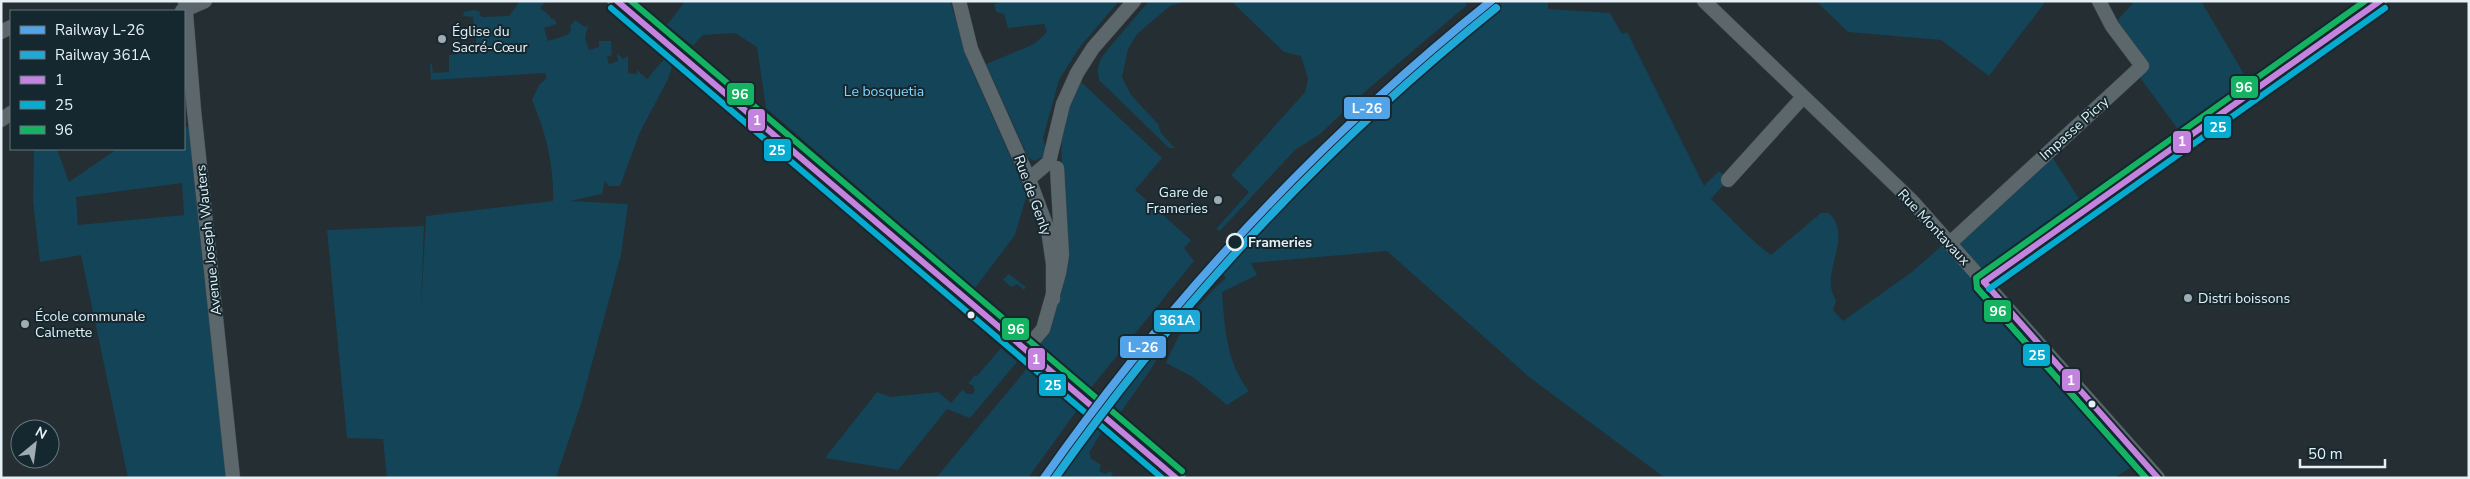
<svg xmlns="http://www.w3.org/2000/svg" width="2470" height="479" font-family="'Nunito Sans',sans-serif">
<rect width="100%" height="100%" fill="#242e33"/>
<!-- green -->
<g fill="#134458" fill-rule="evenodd">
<path d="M520,1H546L540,8L550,16L551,19H554L557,24L544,28L548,41L567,35L571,31L570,26L575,20L585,27L588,25L585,38L589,50L599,47V41H611L612,55L607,57L609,64L618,61L617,53L623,59L628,56V73L637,74V70L647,79L665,58L672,67L668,79L640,132L620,186H609L605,181L602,194L570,201L628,204L621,255L581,404L556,478H387L383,439L347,438L327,230L424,226L421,310L426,216L553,201C554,165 546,133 532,100L539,85L547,78L545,73L431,80L430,64H432L433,73L449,72V55L458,54V51L477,50L473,17L463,16L464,12L474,10L481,12L479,14L482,17L509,16Z"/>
<path d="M685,1H950L970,66L1027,194L1015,235L975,288L766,108L757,47L735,33L703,35L693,46L667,25Z"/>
<path d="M998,1H1119L1079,48L1059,80L1043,138L1046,149L1043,157L1034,161L1028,157L986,64L1034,44L1047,32L1044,24L1008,28L1004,14L996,12L994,4L999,3Z"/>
<path d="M1149,1H1187L1170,6L1137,34L1128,49L1122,77L1131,95L1158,124L1161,133L1175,148H1169L1099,80C1097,69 1098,63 1104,54Z"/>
<path d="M1231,1H1465L1467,5L1367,90L1320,134L1295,150L1220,231L1216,229L1249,192L1231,175L1305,92L1308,79L1301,56L1284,52Z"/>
<path d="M1504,1H1548V9L1610,13L1622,34L1627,32L1704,186L1719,171L1728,180L1711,199C1731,218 1749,239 1771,255L1821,213H1829C1850,234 1829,261 1831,286C1831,291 1834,296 1836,301L1833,310L1843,321L1912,272L2048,151L2086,209L1984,282L2143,460L2114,478H1665L1529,377L1387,251L1251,263L1257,275L1222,292C1225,328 1226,362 1249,391L1227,405L1193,377L1166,363C1180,329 1199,301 1226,278L1220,270L1378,106Z"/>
<path d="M1816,1H2046L1989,76L1941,40L1848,32Z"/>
<path d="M2135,1H2201L2244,74L2257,88L2185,139L2136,72L2141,66L2112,26Z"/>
<path d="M1078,79L1162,158L1135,190L1191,240L1184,248L1194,261L1090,389L1037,345L1049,330L1062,168L1061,133Z"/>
<path d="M184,127H191L228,478H128L81,255L40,262L33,201L34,149H57L69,182L117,149H184ZM182,183L184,215L78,225L76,197Z"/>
<path d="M1009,274L1026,287L1024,290L1017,284L1011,287L1003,280Z"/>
<path d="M1161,344L1164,345L1153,366L1121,412L1110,403Z"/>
<path d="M1001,348L1017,362L970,418L947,409L898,470L825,458L877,392L891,397L938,392L951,403L963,389L966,394H973L975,390L973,385L968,384L975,375L977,376Z"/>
<path d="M1030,365L1080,406L1028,478H936Z"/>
<path d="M1094,418L1104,428L1089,453L1091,455L1090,458L1101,465L1099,471L1106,474L1109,471L1113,473L1111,478H1051Z"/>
</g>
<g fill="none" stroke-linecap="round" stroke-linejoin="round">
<!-- street casing -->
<g stroke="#41484d" stroke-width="15">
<g id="street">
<path d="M185,1L194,110L233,478"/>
<path d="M959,1L971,49L1029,179L1048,230L1053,264V299"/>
<path d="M1704,1L1912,201L2158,478"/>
<path d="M182,11L205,1"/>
<path d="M1,32L11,27"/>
<path d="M1,120L11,113"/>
<path d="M1029,179L1049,162L1063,104L1077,73L1093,48L1134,1"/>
<path d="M1728,180L1803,97"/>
<path d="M1950,243L2142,66L2112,26L2099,1"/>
<path d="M1984,282L2380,1"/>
<path d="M1026,349L1043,329L1059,273L1062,255L1057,168"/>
</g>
</g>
<!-- secondary casing -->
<g stroke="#41484d" stroke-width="20">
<path id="secondary" d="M617,1L1176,478"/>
</g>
<!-- street -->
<use href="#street" stroke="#5c676c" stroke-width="14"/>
<!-- secondary -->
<use href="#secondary" stroke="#5e6a6f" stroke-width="19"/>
<!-- bus-1 casing -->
<g stroke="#15272f" stroke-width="10">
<g id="bus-1">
<path d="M617,1L1176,478"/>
<path d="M1984,282L2380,1"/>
<path d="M1984,282L2158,478"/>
</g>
</g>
<!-- bus-2 casing -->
<g stroke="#15272f" stroke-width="10">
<g id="bus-2">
<path d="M611,8L1162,478"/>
<path d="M1977,288L2146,478"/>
<path d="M1989,289L2385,8"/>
</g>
</g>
<!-- bus-3 casing -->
<g stroke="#15272f" stroke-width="10">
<g id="bus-3">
<path d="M631,1L1182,471"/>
<path d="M2146,478L1977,288L1976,278L2365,1"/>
</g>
</g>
<!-- bus-1 -->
<use href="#bus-1" stroke="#c483df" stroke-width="6"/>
<!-- bus-2 -->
<use href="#bus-2" stroke="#06acd0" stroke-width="6"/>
<!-- bus-3 -->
<use href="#bus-3" stroke="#13b361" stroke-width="6"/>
<!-- rail-1 casing -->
<g stroke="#15272f" stroke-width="11">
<path id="rail-1" d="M1044,478C1170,299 1320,138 1491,1"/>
</g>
<!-- rail-2 casing -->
<g stroke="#15272f" stroke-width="11">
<path id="rail-2" d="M1055,478C1180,301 1328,143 1496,8"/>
</g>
<!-- rail-1 -->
<use href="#rail-1" stroke="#53a3e8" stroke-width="8"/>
<!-- rail-2 -->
<use href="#rail-2" stroke="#20a8d7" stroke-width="8"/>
</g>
<!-- markers -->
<g fill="#a1acb2" stroke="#15272f" stroke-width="2">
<circle cx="442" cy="39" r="5"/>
<circle cx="1218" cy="200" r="5"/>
<circle cx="2188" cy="298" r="5"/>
<circle cx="25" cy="324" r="5"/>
</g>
<circle fill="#15272f" stroke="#e5f0f6" stroke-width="2.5" cx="1235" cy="242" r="8"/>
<g fill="#e5f0f6" stroke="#15272f" stroke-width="2">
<circle cx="971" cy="315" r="4.5"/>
<circle cx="2092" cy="404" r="4.5"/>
</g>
<g text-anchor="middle" stroke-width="4" stroke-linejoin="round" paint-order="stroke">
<!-- poi labels -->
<g font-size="14" fill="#e5f0f6" stroke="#15272f" text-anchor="start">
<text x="452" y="36">Église du<tspan x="452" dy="16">Sacré-Cœur</tspan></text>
<text x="1208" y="197" text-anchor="end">Gare de<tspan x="1208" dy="16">Frameries</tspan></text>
<text x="2198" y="303">Distri boissons</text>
<text x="35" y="321">École communale<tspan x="35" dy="16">Calmette</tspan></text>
</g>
<!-- park labels -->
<g font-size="14" fill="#83d4fa" stroke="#15272f">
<text x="884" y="96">Le bosquetia</text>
</g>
<!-- street labels -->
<g font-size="14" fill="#e5f0f6" stroke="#15272f">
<text transform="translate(2074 128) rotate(-42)" y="5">Impasse Picry</text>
<text transform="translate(1033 195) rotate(70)" y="5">Rue de Genly</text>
<text transform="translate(1934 227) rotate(47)" y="5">Rue Montavaux</text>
<text transform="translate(208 240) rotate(-96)" y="5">Avenue Joseph Wauters</text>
</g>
<!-- stop labels -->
<g font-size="14" font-weight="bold" fill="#e5f0f6" stroke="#15272f" text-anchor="start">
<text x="1248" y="247">Frameries</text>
</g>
</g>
<g stroke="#15272f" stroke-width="2">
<rect x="2230" y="75" width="29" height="24" rx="5" fill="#13b361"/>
<rect x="726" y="82" width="29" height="24" rx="5" fill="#13b361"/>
<rect x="1343" y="96" width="48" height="24" rx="5" fill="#53a3e8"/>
<rect x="747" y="108" width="19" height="24" rx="5" fill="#c483df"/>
<rect x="2203" y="115" width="29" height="24" rx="5" fill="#06acd0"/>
<rect x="2172" y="130" width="20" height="24" rx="5" fill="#c483df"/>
<rect x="763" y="138" width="29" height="24" rx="5" fill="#06acd0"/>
<rect x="1983" y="299" width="29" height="24" rx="5" fill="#13b361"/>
<rect x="1153" y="309" width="48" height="24" rx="5" fill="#20a8d7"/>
<rect x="1001" y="317" width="29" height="24" rx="5" fill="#13b361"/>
<rect x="1119" y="335" width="48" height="24" rx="5" fill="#53a3e8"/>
<rect x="2022" y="343" width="29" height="24" rx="5" fill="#06acd0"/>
<rect x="1027" y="347" width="19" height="24" rx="5" fill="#c483df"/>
<rect x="2061" y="368" width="20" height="24" rx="5" fill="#c483df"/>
<rect x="1038" y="373" width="29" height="24" rx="5" fill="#06acd0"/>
</g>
<g font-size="14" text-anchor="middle" font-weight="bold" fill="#fff">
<text x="2244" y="92">96</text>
<text x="740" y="99">96</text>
<text x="1367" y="113">L-26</text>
<text x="757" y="125">1</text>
<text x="2218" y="132">25</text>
<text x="2182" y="146">1</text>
<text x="777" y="155">25</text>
<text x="1998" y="316">96</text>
<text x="1177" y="325">361A</text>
<text x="1016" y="334">96</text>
<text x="1143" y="352">L-26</text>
<text x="2037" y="360">25</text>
<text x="1036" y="364">1</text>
<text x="2071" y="385">1</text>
<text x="1053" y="390">25</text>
</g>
<!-- border -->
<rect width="2470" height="479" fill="none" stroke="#e5f0f6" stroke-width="5"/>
<!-- legend -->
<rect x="10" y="10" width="175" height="140" fill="#15272f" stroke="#68777f"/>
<rect x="20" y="26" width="25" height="8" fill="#53a3e8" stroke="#68777f"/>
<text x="55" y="35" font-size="15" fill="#e5f0f6">Railway L-26</text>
<rect x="20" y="51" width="25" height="8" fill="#20a8d7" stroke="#68777f"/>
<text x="55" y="60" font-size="15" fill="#e5f0f6">Railway 361A</text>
<rect x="20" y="76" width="25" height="8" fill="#c483df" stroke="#68777f"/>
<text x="55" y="85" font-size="15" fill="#e5f0f6">1</text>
<rect x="20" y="101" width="25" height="8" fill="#06acd0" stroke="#68777f"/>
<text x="55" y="110" font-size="15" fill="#e5f0f6">25</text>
<rect x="20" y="126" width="25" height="8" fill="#13b361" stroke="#68777f"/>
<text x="55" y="135" font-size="15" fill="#e5f0f6">96</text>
<!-- north arrow -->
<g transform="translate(35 444) rotate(29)"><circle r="24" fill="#15272f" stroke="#68777f"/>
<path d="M0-4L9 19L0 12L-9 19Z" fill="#a1acb2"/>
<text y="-8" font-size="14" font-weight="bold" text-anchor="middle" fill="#e5f0f6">N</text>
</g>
<!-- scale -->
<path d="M2300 459v8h85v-8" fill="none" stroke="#e5f0f6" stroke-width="2.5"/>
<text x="2308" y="459" font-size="15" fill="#e5f0f6" stroke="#15272f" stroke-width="4" paint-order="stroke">50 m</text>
</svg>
